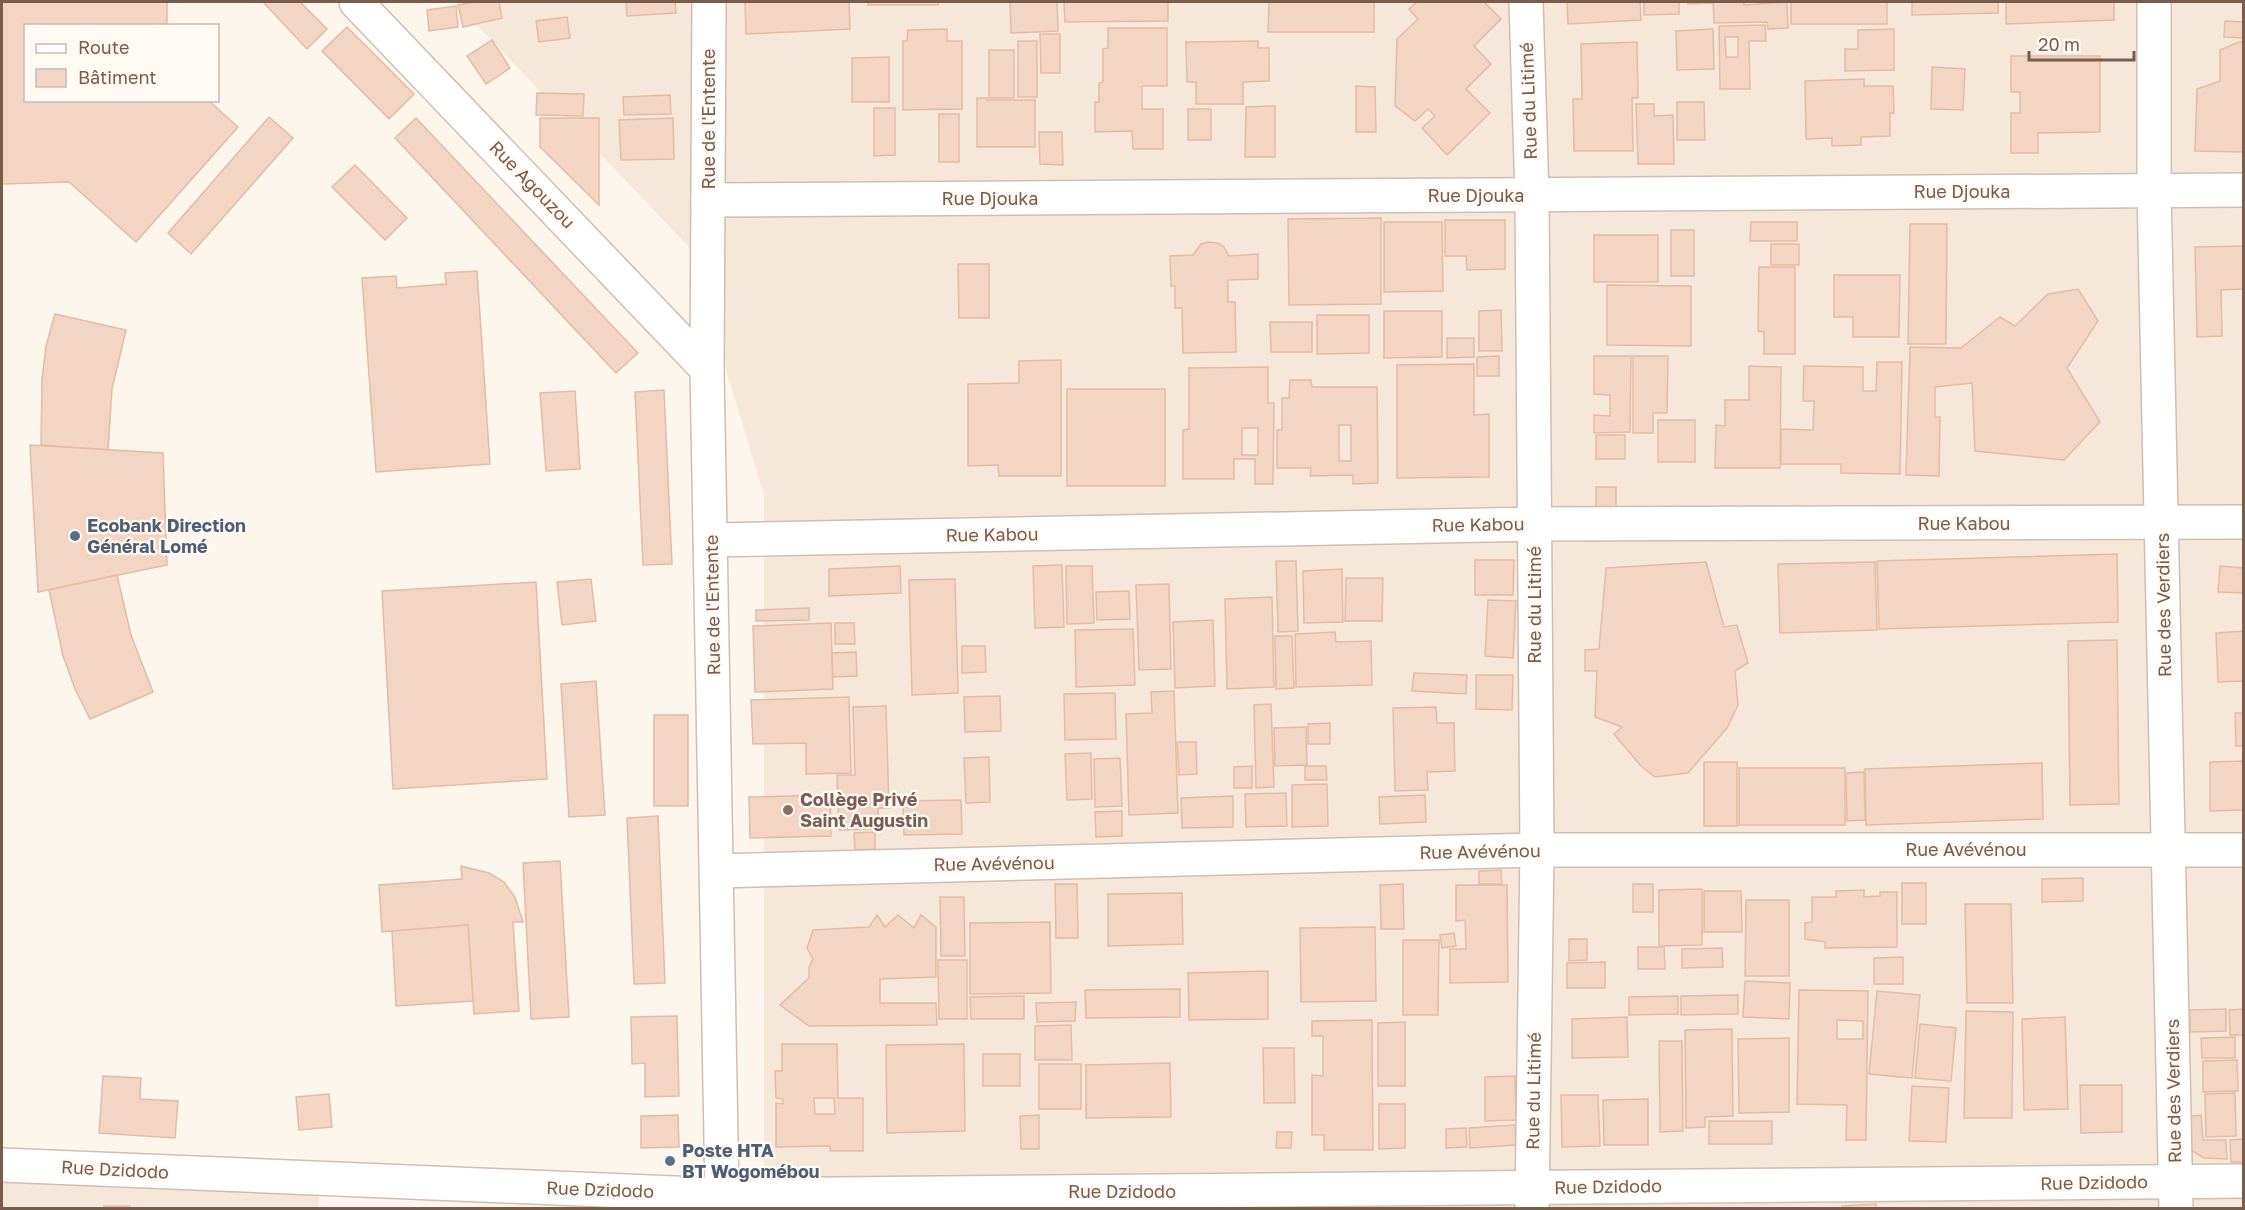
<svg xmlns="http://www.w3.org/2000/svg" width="2245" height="1210" font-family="'Golos Text',sans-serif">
<rect width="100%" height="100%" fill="#fdf6ec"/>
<!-- residential -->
<g fill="#f5e8da">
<path d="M455,2H2243V1208H764V495L688,246Z"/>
<path d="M2,1171L320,1190L318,1208H2Z"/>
</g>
<!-- building -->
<g fill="#f3d5c3" stroke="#e6bba3" stroke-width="1.5" fill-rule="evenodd">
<path d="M2,2H167V26H26V100H208L238,127L136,242L69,182L2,184Z"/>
<path d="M263,2H300L327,29L307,49Z"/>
<path d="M475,2H499L502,18L463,27L458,5Z"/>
<path d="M626,2H675L676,13L627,16Z"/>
<path d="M745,2H849L850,29L746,34Z"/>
<rect x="868" y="2" width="70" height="3"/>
<path d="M1010,2H1057L1058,31L1011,33Z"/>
<path d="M1064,2H1168V21L1065,22Z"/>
<path d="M1269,2H1374V32H1268Z"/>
<path d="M1417,2H1484L1501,19L1474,46L1491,64L1466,89L1490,113L1447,155L1422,128L1435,116L1428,109L1415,121L1395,106L1397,39L1418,19L1409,9Z"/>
<path d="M1567,2H1640L1641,20L1568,24Z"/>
<path d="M1644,2H1679V14L1644,15Z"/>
<path d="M1688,2H1711L1712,3L1688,4Z"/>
<path d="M1713,2H1744V5L1787,2L1788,28L1768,29L1767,22L1714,23Z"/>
<rect x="1791" y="2" width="96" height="22"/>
<path d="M1912,2H1998V13L1912,15Z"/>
<path d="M2006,2H2114V20L2006,24Z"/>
<path d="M456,6L458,27L429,31L427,10Z"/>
<path d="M567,17L570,38L539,42L536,21Z"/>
<path d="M2225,21L2244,22V38L2224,37Z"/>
<path d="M1765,25L1766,41H1749L1750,89H1720L1719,26ZM1725,37H1738V57H1726Z"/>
<path d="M347,27L414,94L389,119L322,51Z"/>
<path d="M1108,28H1167V86H1142V109H1163V149H1133L1132,131L1095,132V102H1099V83L1103,82V49L1108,48Z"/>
<path d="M947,29V41H962V109L903,110V41H907L908,30Z"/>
<path d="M1713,29L1714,69L1677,70L1676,31Z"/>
<path d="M1894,29V70L1845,71V49H1858V30Z"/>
<path d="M1040,34H1060V73H1041Z"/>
<path d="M492,40L510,68L486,84L467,56Z"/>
<rect x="1018" y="41" width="19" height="56"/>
<path d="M1258,41V48H1269V81L1243,82V104H1196V82H1187L1186,42Z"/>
<path d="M1637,42L1638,98H1632L1633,151H1574L1573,99H1582L1581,44Z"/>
<path d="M2239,42H2244V152L2195,151L2197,89L2220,81V50Z"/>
<rect x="989" y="50" width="25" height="48"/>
<path d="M2011,56H2100V132L2038,133V153H2011V113H2020V92H2011Z"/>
<path d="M889,57V102H852V58Z"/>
<path d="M1932,67L1965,69L1963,110L1931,109Z"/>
<path d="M1864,79V86H1893L1894,113H1890V136L1861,137V145L1832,146V138L1806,139L1805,81Z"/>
<path d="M1356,86L1375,87L1376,132H1356Z"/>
<path d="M537,93L584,94L583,116L536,115Z"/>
<path d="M670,95L671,114L624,115L623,97Z"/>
<path d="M977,98H987V100H1035V147H977Z"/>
<path d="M1677,102H1704L1705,140H1677Z"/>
<path d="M1636,104H1654V116L1673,115L1674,164H1638Z"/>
<path d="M1275,106V157H1245L1246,107Z"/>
<path d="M874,108H895V155L874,156Z"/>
<rect x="1188" y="109" width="23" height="31"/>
<rect x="939" y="114" width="20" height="48"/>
<path d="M269,117L293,138L191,254L168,233Z"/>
<path d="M416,118L638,353L616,373L395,138Z"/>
<path d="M540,118H599V205L540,147Z"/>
<path d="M673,118L674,159L621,160L619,120Z"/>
<path d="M1039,132H1062L1063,165L1040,164Z"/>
<path d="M355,165L407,218L385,240L332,187Z"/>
<path d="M1381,218V304L1289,305L1288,219Z"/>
<path d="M1445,220H1505V269L1467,270L1466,256H1445Z"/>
<path d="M1384,222H1442L1443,291L1384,292Z"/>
<path d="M1751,222H1797V241H1750Z"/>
<path d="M1910,224H1947L1946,344H1908Z"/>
<rect x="1671" y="230" width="23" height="46"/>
<rect x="1594" y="235" width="64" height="47"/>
<path d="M1208,242L1218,243L1224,247L1229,256L1258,254V279L1228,280V302H1235L1236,352L1183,353L1182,308H1175V286H1171L1170,256L1193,255L1201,244Z"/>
<rect x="1771" y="244" width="28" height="21"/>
<path d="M2244,246V289L2221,290L2222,336L2197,337L2195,247Z"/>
<path d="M958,264H989V318H959Z"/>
<path d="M1759,267H1795V354H1764V332L1758,331Z"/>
<path d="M477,271L490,464L376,472L362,278L396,276L397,288L446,284L445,273Z"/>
<path d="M1834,275H1900L1899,337H1853V317H1834Z"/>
<path d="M1607,285L1691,286V346L1607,345Z"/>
<path d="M2078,289L2098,321L2067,368L2100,422L2064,460L1975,451L1972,383L1935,387V417H1940L1939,476L1906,475L1910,347L1961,348L2000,317L2015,326L2048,294Z"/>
<path d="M1501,310L1502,351H1479V311Z"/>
<path d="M1384,311H1442V357L1384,358Z"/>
<path d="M55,314L126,330L112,389L108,450L41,445L42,379L46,346Z"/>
<path d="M1317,315H1369V353L1317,354Z"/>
<path d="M1270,322H1312V352H1271Z"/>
<path d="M1447,338H1474V357L1447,358Z"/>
<path d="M1499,356V376H1477V357Z"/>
<path d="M1594,356H1631L1630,432L1594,433V415L1610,416V395L1594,394Z"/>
<path d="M1633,356H1668L1667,413H1653V433H1633Z"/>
<path d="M1061,360V476H999L998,465L968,466V384L1019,383V361Z"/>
<path d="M1877,362H1902L1900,474L1841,473V464H1781V429L1813,430L1814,401H1803L1804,366L1863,367V391H1876Z"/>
<path d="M1474,364V415L1489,414V477L1397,478V365Z"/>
<path d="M1749,366L1781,367L1780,468H1715L1716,425L1725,426V400H1749Z"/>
<path d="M1268,367V403H1274L1273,484H1255V459H1234V479H1183V430L1189,429V368ZM1242,428H1258V455H1242Z"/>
<path d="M1290,380H1311L1312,387H1377L1378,483L1353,484V475L1310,476L1311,468H1277V430H1282V398H1289ZM1339,425H1351V461H1339Z"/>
<rect x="1067" y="389" width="98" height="97"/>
<path d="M664,390L672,564L643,565L635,392Z"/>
<path d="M575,391L580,469L546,471L540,393Z"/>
<rect x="1658" y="420" width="37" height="42"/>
<rect x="1596" y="435" width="29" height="24"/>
<path d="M30,445L163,453L167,565L38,592Z"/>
<rect x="1596" y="487" width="20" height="23"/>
<path d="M2117,554L2118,622L1879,629L1877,561Z"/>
<path d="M1475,560H1514L1513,595H1475Z"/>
<path d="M1276,561H1296L1298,631L1278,632Z"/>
<path d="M1706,562L1724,627L1737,625L1748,663L1735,671L1738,705L1727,728L1688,773L1655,777L1641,766L1614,734L1622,727L1595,717L1597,671H1585V650L1599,649L1606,568Z"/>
<path d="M1875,562L1877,630L1780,633L1778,564Z"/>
<path d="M1062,565L1064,627L1035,628L1033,566Z"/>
<path d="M900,566L901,593L829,596V569Z"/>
<path d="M1066,566H1092L1094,623L1067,624Z"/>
<path d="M2220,566L2244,568V593L2218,592Z"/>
<path d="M1342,569L1343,622L1304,623L1303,571Z"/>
<path d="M117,575L131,635L153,692L90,719L75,689L63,656L49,590Z"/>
<path d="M1346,578H1383L1382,621H1345Z"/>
<path d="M591,579L596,621L562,625L557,582Z"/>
<path d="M955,579L958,693L912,695L909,580Z"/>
<path d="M536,582L547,779L393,789L382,591Z"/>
<path d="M1169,584L1171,669L1139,670L1136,585Z"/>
<path d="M1129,591L1130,619L1097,620L1096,592Z"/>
<path d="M1272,597L1274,687L1227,689L1225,599Z"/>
<path d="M1488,600L1516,601L1513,658L1485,656Z"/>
<path d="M809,608V620L756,621V610Z"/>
<path d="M1213,620L1215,686L1175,688L1173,622Z"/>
<path d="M831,623L833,689L755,692L753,626Z"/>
<path d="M835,623H854L855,644H835Z"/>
<path d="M1133,629L1135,685L1076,687L1075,630Z"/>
<path d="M2244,631V681L2218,682L2216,633Z"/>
<path d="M1335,632L1336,642L1371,641L1372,685L1296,687L1295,634Z"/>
<path d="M1275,636H1292L1294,688L1276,689Z"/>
<path d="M2117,640L2119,804L2070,805L2068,641Z"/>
<path d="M962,646H985L986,672L962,673Z"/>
<path d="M856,652L857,676L833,677L832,653Z"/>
<path d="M1414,673L1467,675L1466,694L1412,691Z"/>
<path d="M1476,675H1513L1512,710L1476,709Z"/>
<path d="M596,681L605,815L569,817L561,684Z"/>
<path d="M1174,691L1178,813L1129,815L1126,714L1152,713L1151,692Z"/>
<path d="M1115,693L1116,739L1065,740L1064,694Z"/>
<path d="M1000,696L1001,731L965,732L964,697Z"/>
<path d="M849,697L851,773L806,774V743L753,744L751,700Z"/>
<path d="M1271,704L1274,787L1256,788L1254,705Z"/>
<path d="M886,706L889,808H878L879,829L839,830L837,775H855L853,707Z"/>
<path d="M1436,707L1437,723H1454L1455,771L1427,772L1428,790L1395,791L1393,708Z"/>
<path d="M2235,713H2244V746H2236Z"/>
<rect x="654" y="715" width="34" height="91"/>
<path d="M1330,723V744H1308V724Z"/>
<path d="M1306,727L1307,765L1275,766L1274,728Z"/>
<path d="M1177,742H1196L1197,774L1179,775Z"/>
<path d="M1091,753L1092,799L1067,800L1065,754Z"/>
<path d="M989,757L990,802L966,803L964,758Z"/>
<path d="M1120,758L1122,806L1095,807L1094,759Z"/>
<path d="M2244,761V810L2210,811V762Z"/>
<rect x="1704" y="762" width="33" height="64"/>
<path d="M2042,763L2043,819L1866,825L1865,769Z"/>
<path d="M1252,766V788H1234V767Z"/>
<path d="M1305,766H1326L1327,780H1305Z"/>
<rect x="1739" y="768" width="106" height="57"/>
<path d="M1864,772L1865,820L1847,821L1846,773Z"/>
<path d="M1327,784L1328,826L1292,827V785Z"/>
<path d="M1286,793L1287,826L1246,827L1245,794Z"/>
<path d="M830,795L831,836L750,838L749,797Z"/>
<path d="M1425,795L1426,822L1380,824L1379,797Z"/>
<path d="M1233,796V827L1182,828L1181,798Z"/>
<path d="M961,800L962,834L904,835L903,801Z"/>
<path d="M1122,811V836L1096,837L1095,812Z"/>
<path d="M658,816L665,983L634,984L627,818Z"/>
<path d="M875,832V849L855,850L854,833Z"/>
<path d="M560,861L569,1017L531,1019L523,863Z"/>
<path d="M461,866L489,873L504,882L515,897L523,922H513L519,1011L474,1014L468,925L382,932L379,885L462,879Z"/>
<path d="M1501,870L1502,884H1479V871Z"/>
<path d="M2083,878V901L2042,902V879Z"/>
<rect x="1902" y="883" width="24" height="41"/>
<path d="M1055,884H1077L1078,938H1056Z"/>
<path d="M1403,884L1404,929H1381L1380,885Z"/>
<rect x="1633" y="884" width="20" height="28"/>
<path d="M1456,885H1507L1508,982L1450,983V949H1466L1465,920L1456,921Z"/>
<path d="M1702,889V945L1659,946V890Z"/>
<path d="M1864,890V897L1880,896V892H1897V947L1825,948V942L1805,939V923L1812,922V897H1836V891Z"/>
<path d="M1704,891H1741L1742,932H1704Z"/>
<path d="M1182,893L1183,944L1108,946V894Z"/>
<path d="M940,897H964L965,956H941Z"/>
<path d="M1746,900H1789V976H1745Z"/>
<path d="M1965,904H2011L2013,1003H1967Z"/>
<path d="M877,915L885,927L898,915L914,928L921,915L936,927V977L880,979V1003H936L937,1025L809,1026L780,1005L809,978V968L813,959L807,948L813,930L869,927Z"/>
<path d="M1050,922L1051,993L970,994V923Z"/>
<path d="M468,925L473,1001L396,1006L392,931Z"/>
<path d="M1375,927L1376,1001L1301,1002L1300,928Z"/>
<path d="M1454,933L1456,946L1442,948L1440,935Z"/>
<path d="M1569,939H1587V960L1569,961Z"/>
<path d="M1403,940H1439L1438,1015H1403Z"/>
<path d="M1638,947H1664L1665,969H1638Z"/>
<path d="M1722,948L1723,967L1682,968V949Z"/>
<path d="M1903,957V984H1874V958Z"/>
<path d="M938,960H967V1019H939Z"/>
<path d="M1605,962V988H1567V963Z"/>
<path d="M1268,971V1019L1189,1020L1188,973Z"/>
<path d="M1745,981L1790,983L1789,1019L1743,1017Z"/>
<path d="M1180,989V1017L1086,1018L1085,990Z"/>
<path d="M1799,990L1868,991L1866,1140H1846L1847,1105L1797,1104ZM1837,1020L1863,1021V1039H1837Z"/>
<path d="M1877,991L1920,995L1912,1078L1869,1074Z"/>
<path d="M1738,995V1014L1681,1015V996Z"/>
<path d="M1024,996V1019H971L970,997Z"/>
<path d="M1678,996V1014L1629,1015V997Z"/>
<path d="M1076,1002L1075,1021L1037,1022L1036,1003Z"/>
<path d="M2226,1009V1031L2190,1032V1010Z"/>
<path d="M2244,1009V1035H2230L2229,1010Z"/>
<path d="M1966,1011L2013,1012L2012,1118H1964Z"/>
<path d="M677,1016L679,1096L645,1097V1063L632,1064L631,1017Z"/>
<path d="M1627,1017L1628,1057L1572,1058V1019Z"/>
<path d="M2065,1017L2068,1109L2024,1110L2022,1019Z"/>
<path d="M1372,1020L1373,1150H1324V1135H1312V1075L1323,1076V1036H1312V1021Z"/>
<path d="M1405,1022V1086H1378V1023Z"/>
<path d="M1920,1024L1956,1028L1951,1081L1915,1078Z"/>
<path d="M1071,1025L1072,1060H1035V1026Z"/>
<path d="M1732,1029L1733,1116L1705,1117V1127L1686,1128L1685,1030Z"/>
<path d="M2235,1037V1058H2202L2201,1038Z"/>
<path d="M1789,1038V1112L1739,1113L1738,1039Z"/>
<path d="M1659,1041H1682L1683,1131L1660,1132Z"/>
<path d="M782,1044H837L838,1098H863V1151H830V1146L776,1147V1103L783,1104V1099L776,1098L775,1071H782ZM814,1098H834L835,1114H815Z"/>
<path d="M964,1044L965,1131L887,1133L886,1045Z"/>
<path d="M1263,1048H1294L1295,1103H1264Z"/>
<rect x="983" y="1054" width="37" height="32"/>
<path d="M2237,1060L2238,1091L2203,1092V1061Z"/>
<path d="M1170,1063L1171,1117L1086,1118V1065Z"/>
<rect x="1039" y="1064" width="42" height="45"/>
<path d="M103,1076L141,1078L140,1099L178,1101L175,1138L99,1133Z"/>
<path d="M1515,1076L1516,1120L1485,1121V1077Z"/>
<path d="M2080,1085H2122V1132L2081,1133Z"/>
<path d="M1912,1086L1949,1088L1946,1142L1909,1141Z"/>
<path d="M2235,1093L2236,1136L2206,1137L2205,1094Z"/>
<path d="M329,1094L332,1127L299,1130L296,1097Z"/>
<path d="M1561,1095H1598L1600,1146L1562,1147Z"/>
<path d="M1648,1099V1145H1604L1603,1100Z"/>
<path d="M1379,1104H1405V1148L1379,1149Z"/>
<path d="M678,1115L679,1147L641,1148V1116Z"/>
<path d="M1039,1115V1149H1021L1020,1116Z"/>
<path d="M2201,1115L2203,1140H2226L2227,1159L2204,1158L2191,1150L2185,1117Z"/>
<rect x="1709" y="1121" width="63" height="23"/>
<path d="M1515,1125L1516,1145L1470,1148L1469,1128Z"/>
<path d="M1466,1128L1467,1147L1446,1148V1129Z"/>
<path d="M1277,1132H1292L1291,1148H1276Z"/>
<path d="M2244,1139V1162H2231L2230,1140Z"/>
<path d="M1876,1204V1208H1842V1206Z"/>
<rect x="104" y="1206" width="26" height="2"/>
</g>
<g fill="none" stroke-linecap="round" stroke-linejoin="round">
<!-- minor casing -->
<g stroke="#d1beb0" stroke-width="36">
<g id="minor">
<path d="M356,2L707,369"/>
<path d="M1526,2L1532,196L1537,850L1532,1208"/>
<path d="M2154,2V191L2176,1208"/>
<path d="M708,200L2244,190"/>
<path d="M712,540L1534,524L2244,522"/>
<path d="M717,871L1537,850H2244"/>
<path d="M722,1208V1195L2244,1181"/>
</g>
</g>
<!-- tertiary casing -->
<g stroke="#d1beb0" stroke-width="36">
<path id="tertiary" d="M2,1165L722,1195L707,369L709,2"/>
</g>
<!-- minor -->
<use href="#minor" stroke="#fff" stroke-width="33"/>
<!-- tertiary -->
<use href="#tertiary" stroke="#fff" stroke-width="33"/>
</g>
<!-- markers -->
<g fill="#5c6f8a" stroke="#fffaf3" stroke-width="2">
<circle cx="75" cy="536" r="6"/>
<circle cx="670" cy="1161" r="6"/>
</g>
<circle fill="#8d6e63" stroke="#fffaf3" stroke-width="2" cx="788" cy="810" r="6"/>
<g text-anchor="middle" stroke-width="4.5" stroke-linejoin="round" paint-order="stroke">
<!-- street labels -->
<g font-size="18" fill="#7a5c4d" stroke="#fffaf3">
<text transform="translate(1529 101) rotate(-92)" y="6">Rue du Litimé</text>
<text transform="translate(709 119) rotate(-90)" y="6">Rue de l'Entente</text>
<text transform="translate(532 185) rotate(46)" y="6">Rue Agouzou</text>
<text x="1962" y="198">Rue Djouka</text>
<text x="1476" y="202">Rue Djouka</text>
<text x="990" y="205">Rue Djouka</text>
<text x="1964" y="530">Rue Kabou</text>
<text transform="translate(1478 525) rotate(-1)" y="6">Rue Kabou</text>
<text transform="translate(992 535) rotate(-1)" y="6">Rue Kabou</text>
<text transform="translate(713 605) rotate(-91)" y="6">Rue de l'Entente</text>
<text transform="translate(1535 605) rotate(-90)" y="6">Rue du Litimé</text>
<text transform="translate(2164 605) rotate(-91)" y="6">Rue des Verdiers</text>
<text x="1966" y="856">Rue Avévénou</text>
<text transform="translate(1480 852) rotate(-1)" y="6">Rue Avévénou</text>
<text transform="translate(994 864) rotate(-1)" y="6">Rue Avévénou</text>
<text transform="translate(1534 1091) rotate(-89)" y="6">Rue du Litimé</text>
<text transform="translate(2174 1091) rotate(-91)" y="6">Rue des Verdiers</text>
<text transform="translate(115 1170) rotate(3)" y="6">Rue Dzidodo</text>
<text transform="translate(2094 1183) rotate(-1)" y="6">Rue Dzidodo</text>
<text transform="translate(1608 1187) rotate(-1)" y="6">Rue Dzidodo</text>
<text transform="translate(600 1190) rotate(2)" y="6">Rue Dzidodo</text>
<text x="1122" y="1198">Rue Dzidodo</text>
</g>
<!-- service labels -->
<g font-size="18" font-weight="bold" fill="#4e5e75" stroke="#fffaf3" text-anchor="start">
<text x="87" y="532">Ecobank Direction<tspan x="87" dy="21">Général Lomé</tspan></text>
<text x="682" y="1157">Poste HTA<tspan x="682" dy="21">BT Wogomébou</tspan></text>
</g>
<!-- education labels -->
<g font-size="18" font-weight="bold" fill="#785e54" stroke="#fffaf3" text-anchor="start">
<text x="800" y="806">Collège Privé<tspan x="800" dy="21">Saint Augustin</tspan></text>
</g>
</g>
<!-- border -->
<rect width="2245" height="1210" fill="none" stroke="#7a5c4d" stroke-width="6"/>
<!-- legend -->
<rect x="24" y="24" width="195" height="78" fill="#fffaf3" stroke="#cabbb1" stroke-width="1.5"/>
<rect x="36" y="44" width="30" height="9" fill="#ffffff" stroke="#cabbb1" stroke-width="1.5"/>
<text x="78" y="54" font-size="18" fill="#7a5c4d">Route</text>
<rect x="36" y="69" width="30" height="18" fill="#f3d5c3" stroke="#cabbb1" stroke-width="1.5"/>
<text x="78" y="84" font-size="18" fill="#7a5c4d">Bâtiment</text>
<!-- scale -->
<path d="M2029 51v9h105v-9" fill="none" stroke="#7a5c4d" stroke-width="3"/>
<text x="2038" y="51" font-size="18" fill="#7a5c4d" stroke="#fffaf3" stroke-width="4.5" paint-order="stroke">20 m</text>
</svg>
